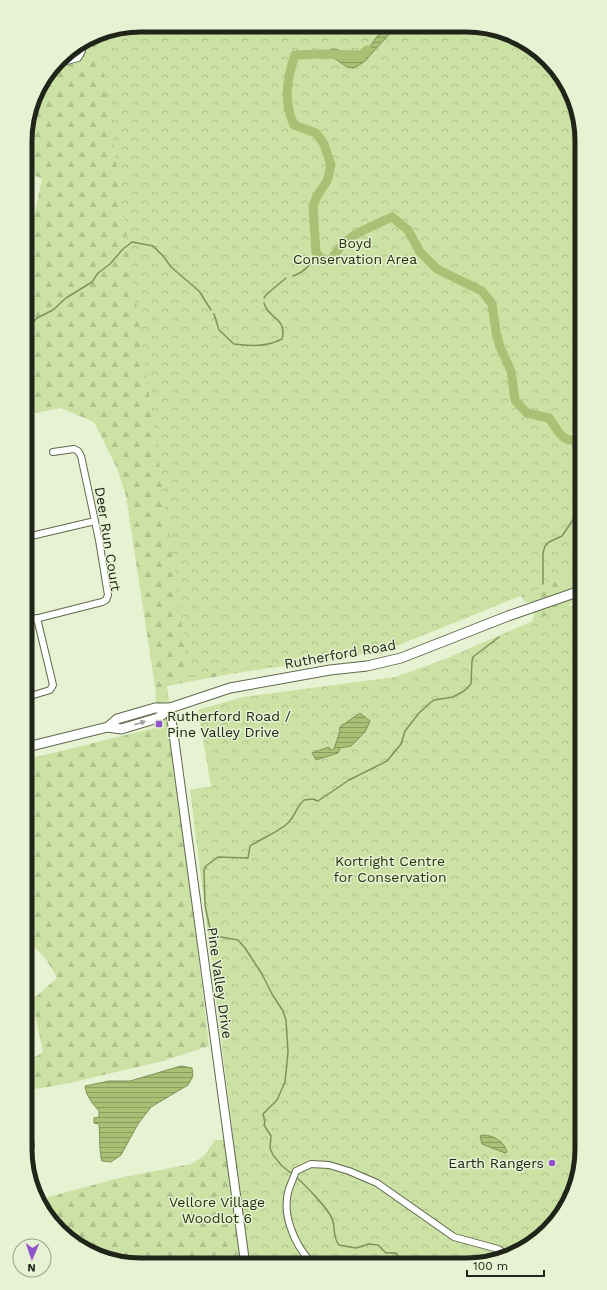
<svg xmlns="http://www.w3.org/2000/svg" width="607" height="1290" font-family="'Work Sans',sans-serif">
<defs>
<pattern id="forest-firs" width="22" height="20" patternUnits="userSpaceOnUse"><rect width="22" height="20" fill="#cce2a4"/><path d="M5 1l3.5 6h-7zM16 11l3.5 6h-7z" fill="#afc28d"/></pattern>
<pattern id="park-crowns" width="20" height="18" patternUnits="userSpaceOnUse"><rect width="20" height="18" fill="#cce2a4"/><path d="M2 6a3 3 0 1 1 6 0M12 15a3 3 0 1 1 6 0" fill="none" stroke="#afc28d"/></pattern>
<pattern id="water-rules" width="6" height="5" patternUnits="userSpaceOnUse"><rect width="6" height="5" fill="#a8c174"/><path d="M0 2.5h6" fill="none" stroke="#889d5e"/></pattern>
</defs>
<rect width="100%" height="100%" fill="#e7f2d3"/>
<!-- forest -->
<g fill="url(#forest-firs)">
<path d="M141,25L262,26L579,452L580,593L566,609L532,627L534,613L532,602H525L519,593L399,645L382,654H363L230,674L167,686L209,1046L163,1061L65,1084L29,1090V1061L43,1052L32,1000L57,978C49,963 43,952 28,943V759L154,728L156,693L126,496L117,468L94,422L61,408L26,415V230L33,221L42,179L25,171V133L37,90L64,54L71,50L85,49L84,41L97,34Z"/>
<path d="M215,1140H231L260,1164L295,1262L118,1263L64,1236L41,1199L119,1178L191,1164L204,1156Z"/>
</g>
<!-- park -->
<g fill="url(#park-crowns)">
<path d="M141,25L489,27L543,54L578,110L580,572L384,651L189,676L98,33Z"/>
<path d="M580,603L582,1157L558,1220L531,1245L497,1261L249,1262L190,790L211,786L198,710L243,697L395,677L445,659L565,607Z"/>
</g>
<!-- water -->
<g fill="url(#water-rules)" stroke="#7f9259">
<path d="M382,27H394L393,30L364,62L354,68L347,67L331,56L322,54L332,49L338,50L349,55H357L370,46L382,30Z"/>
<path d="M360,713L370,721L365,732L351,746L340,748L338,753L316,760L312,753L329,747L330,750L334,749C336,741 340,735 340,727Z"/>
<path d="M181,1066L192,1068L193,1076L188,1085L151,1107L138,1124L121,1155L111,1162L102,1161C99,1152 100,1135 99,1124L94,1123V1118L99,1117V1111C93,1104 86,1096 85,1086L109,1081H130Z"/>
<path d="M484,1135C494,1136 504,1141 507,1152L505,1153L482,1144L480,1136Z"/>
</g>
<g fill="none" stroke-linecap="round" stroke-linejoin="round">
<!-- stream -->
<g stroke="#7f9259" stroke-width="1.5">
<path d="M293,276C305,272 312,264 316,253"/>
<path d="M264,298L267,294L286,278"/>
<path d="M214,314L219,330L234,344C250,346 267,347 282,339C288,318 267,318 264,303"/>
<path d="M26,330L37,318L53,310L66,298L92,282L98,273L110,264L123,249L132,242L153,246L164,257L171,267L199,291L211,310"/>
<path d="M543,584V553L545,546L549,542L562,536L579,511"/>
<path d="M291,1173L282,1166L273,1155L270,1148L271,1136L264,1125L265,1122L263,1114L277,1100L285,1082L288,1052L286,1020L283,1011L272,994L262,974L245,948L238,940L215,936L211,933L205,905L204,871L206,866L218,857L248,858L250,846C262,838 277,833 288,823C295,816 297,806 304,800L313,799L318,801L349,780L387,761L401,744L405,731L419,713L430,703L434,700L453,697L464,691L471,684L472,661L473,657L499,637"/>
<path d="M296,1177C305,1185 330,1210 333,1221C335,1230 333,1238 339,1245L356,1248L369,1244L378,1245L386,1253H396L399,1257V1261"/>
</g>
<!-- river -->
<path stroke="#a8c174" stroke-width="9" d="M367,50L361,55L322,54L295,55C287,78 283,102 294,125L316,133L324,144L331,165L327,181L317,196L313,206L316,253L324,261L331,260C347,234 366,229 392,217L408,230L420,252L437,269L482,291L492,304L496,332L500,347L511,371L515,400L527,413L549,418C557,429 563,445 579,439"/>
<!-- minor casing -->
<g stroke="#5f694d" stroke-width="8">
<g id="minor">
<path d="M56,64L78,58L82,51V43"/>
<path d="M27,537L95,521"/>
<path d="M27,621L102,602L106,600L108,595L99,540L81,456L78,451L74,449L53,452"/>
<path d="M27,697L50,690L53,685L37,618"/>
<path d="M29,1136L31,1145L29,1153"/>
<path d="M311,1262C294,1244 281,1213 289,1189C291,1183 294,1177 296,1171L311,1164L329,1165L349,1171L377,1183L454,1237L498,1249L508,1256"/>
</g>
</g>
<!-- tertiary casing -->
<g stroke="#5f694d" stroke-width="10">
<path id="tertiary" d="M170,708L245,1262"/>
</g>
<!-- secondary casing -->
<g stroke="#5f694d" stroke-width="11">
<g id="secondary">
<path d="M108,727L117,719L155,708H170L230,688L330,670L367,666L401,658L508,616L580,591"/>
<path d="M27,747L108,727L121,729L158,718L170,708"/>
</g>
</g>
<!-- minor -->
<use href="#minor" stroke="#fff" stroke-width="6"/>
<!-- tertiary -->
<use href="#tertiary" stroke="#fff" stroke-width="8"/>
<!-- secondary -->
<use href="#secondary" stroke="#fff" stroke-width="9"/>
</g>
<!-- one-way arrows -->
<defs><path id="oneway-solid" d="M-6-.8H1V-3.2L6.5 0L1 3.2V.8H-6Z"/></defs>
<use fill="#9b9c98" href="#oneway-solid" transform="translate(140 723) rotate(-17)"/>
<!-- markers -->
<g fill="#8e54cb" stroke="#e7f2d3" stroke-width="1.5">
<rect x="155" y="720" width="8" height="8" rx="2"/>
<circle cx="552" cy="1163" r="4"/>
</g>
<g text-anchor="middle" stroke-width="3" stroke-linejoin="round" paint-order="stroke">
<!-- park labels -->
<g font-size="14" fill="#273110" stroke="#e7f2d3">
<text x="355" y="248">Boyd<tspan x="355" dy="16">Conservation Area</tspan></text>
<text x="390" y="866">Kortright Centre<tspan x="390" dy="16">for Conservation</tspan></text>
<text x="217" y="1207">Vellore Village<tspan x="217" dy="16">Woodlot 6</tspan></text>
</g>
<!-- street labels -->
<g font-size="14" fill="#202419" stroke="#e7f2d3">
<text transform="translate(108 539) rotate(81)" y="5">Deer Run Court</text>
<text transform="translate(340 654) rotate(-10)" y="5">Rutherford Road</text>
<text transform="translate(220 983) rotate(82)" y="5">Pine Valley Drive</text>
</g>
<!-- poi labels -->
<g font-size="14" fill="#202419" stroke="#e7f2d3" text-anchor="start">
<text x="167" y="721">Rutherford Road /<tspan x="167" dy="16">Pine Valley Drive</tspan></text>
<text x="544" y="1168" text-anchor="end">Earth Rangers</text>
</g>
</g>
<!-- crop -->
<path d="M0 0H607V1290H0ZM141 32H466A109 109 0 0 1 575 141V1149A109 109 0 0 1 466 1258H141A109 109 0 0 1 32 1149V141A109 109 0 0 1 141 32Z" fill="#e7f2d3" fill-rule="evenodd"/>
<path fill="none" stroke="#202419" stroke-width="5" d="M141 32H466A109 109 0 0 1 575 141V1149A109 109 0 0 1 466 1258H141A109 109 0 0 1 32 1149V141A109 109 0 0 1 141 32Z"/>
<!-- north arrow -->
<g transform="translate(32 1258) rotate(182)"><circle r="19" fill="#e7f2d3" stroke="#97a089"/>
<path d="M0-3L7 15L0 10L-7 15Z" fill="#8e54cb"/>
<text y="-6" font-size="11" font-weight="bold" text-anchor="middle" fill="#202419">N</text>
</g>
<!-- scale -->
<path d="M467 1270v6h77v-6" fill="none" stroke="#202419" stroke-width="2"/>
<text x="473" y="1270" font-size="12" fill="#202419" stroke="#e7f2d3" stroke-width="3" paint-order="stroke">100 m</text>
</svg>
